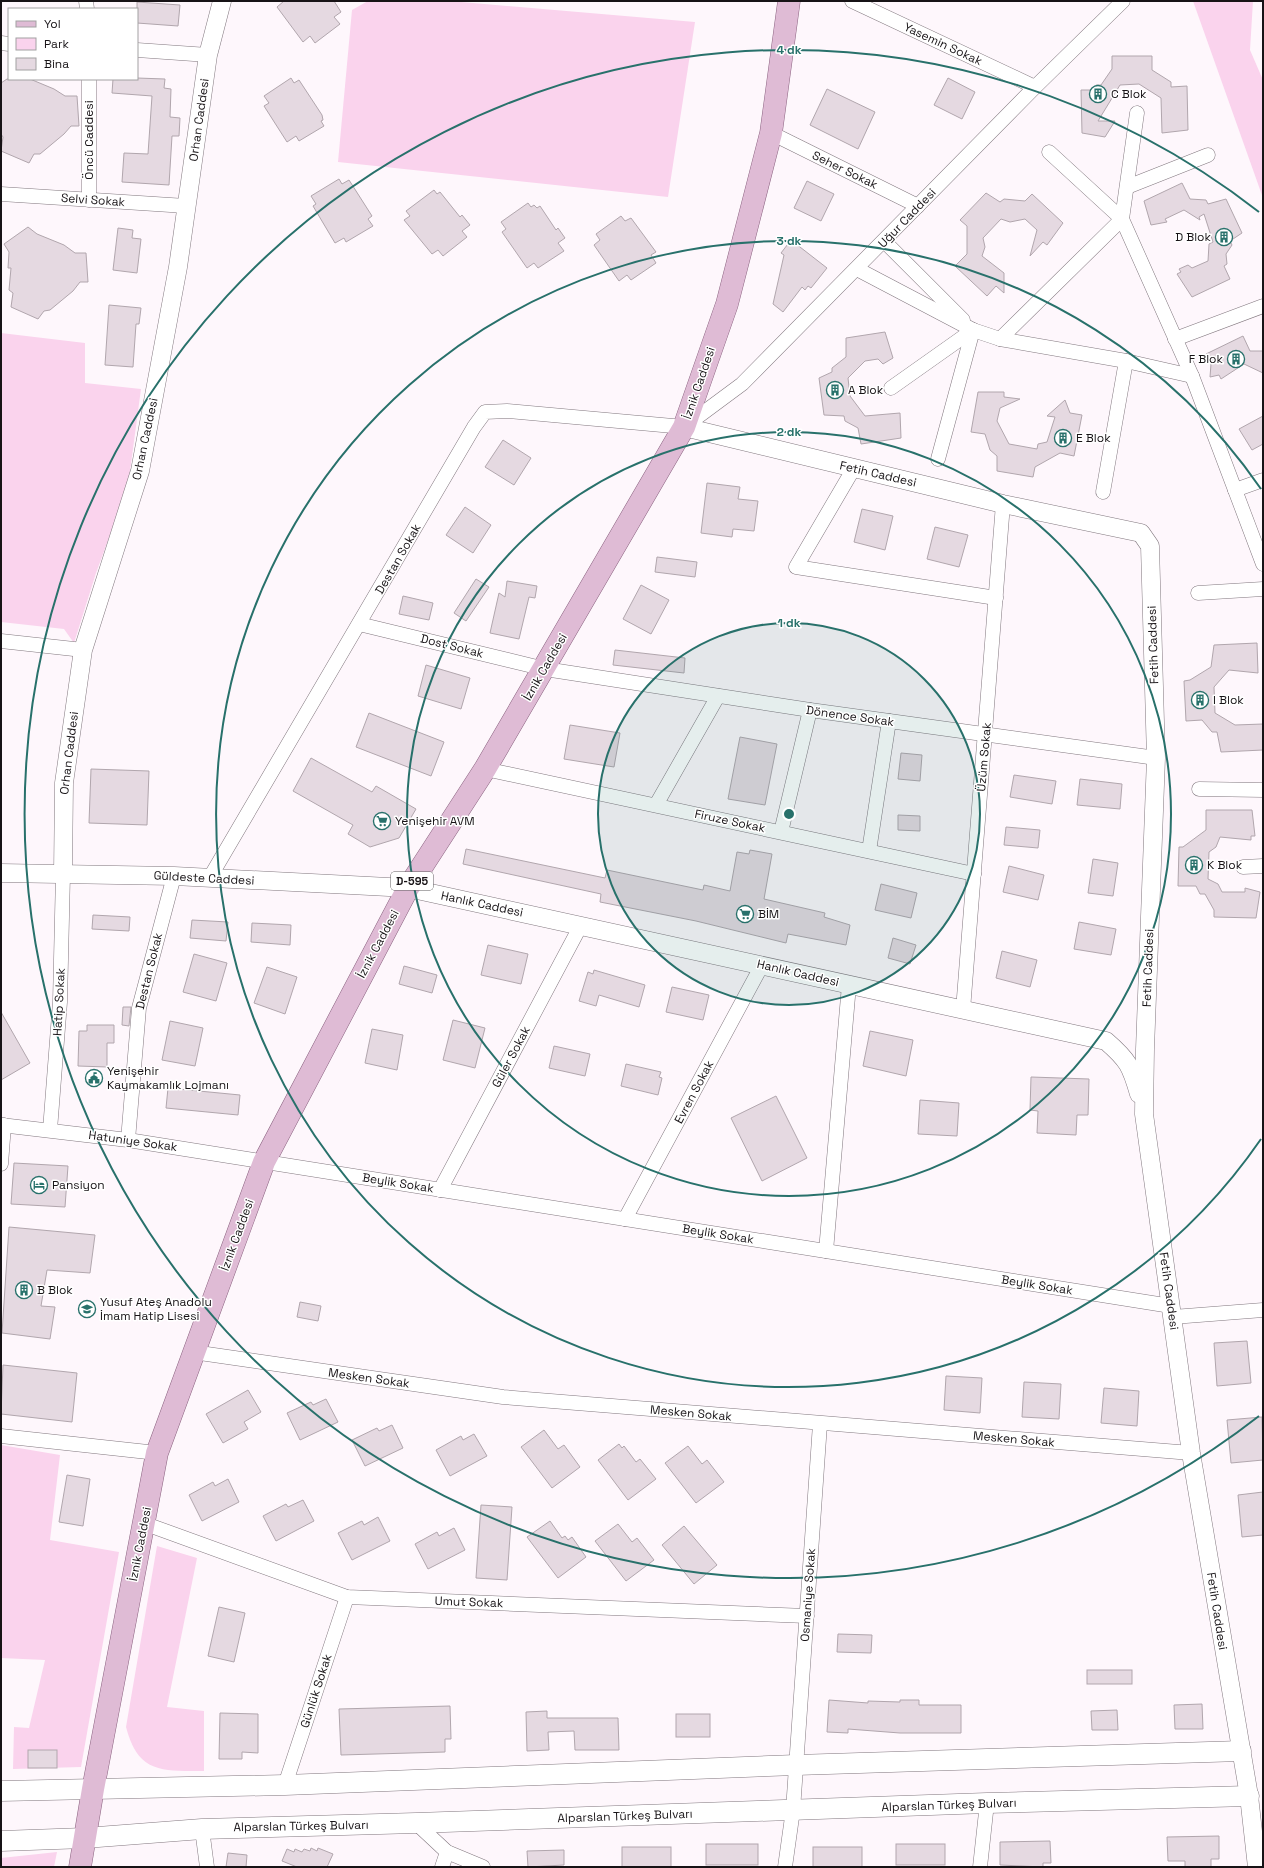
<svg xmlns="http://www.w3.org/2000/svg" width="1264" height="1868" font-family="'Space Grotesk',sans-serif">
<rect width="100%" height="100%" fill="#fef7fc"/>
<!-- green -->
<g fill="#fad3ed">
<path d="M368,1H450L695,22L668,197L338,162L352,10Z"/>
<path d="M1193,1H1253L1250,50L1263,80V198Z"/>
<path d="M1,333L85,343V383L141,389L128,486L96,573L74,643L64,629L1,622Z"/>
<path d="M1,1445L60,1455L50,1540L119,1552L81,1767L13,1769L14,1727L29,1728L45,1660L1,1658Z"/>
<path d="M157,1546L197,1558L167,1707L204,1711V1771C163,1771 138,1774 126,1727Z"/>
<path d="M57,1852L54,1867H1V1858Z"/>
</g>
<!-- building -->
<g fill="#e5d9e1" stroke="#b1a6ad">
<path d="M284,1H334L341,12L334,17L340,24L315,43L310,36L303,42L277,7Z"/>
<path d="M137,2L180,5L178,26L137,23Z"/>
<path d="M1112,56H1152V70L1171,82V87L1187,86L1188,130L1162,133L1161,98L1139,84L1120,85L1098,121H1115L1105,137L1082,133L1081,90H1096V85H1101L1112,69Z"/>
<path d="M137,78L165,79L164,88L171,89L170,117L180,118L179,136H172L169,185L122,182L124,153L148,154L152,96L112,93L113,79H137Z"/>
<path d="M291,78L294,83L299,80L322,115L323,120L321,121L324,126L299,141L296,136L287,142L264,106L269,103L264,96Z"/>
<path d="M948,78L975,92L962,119L934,105Z"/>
<path d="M7,79H30L54,89L65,96H77L79,126H71L64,134L40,154H34L29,163L1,151L3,137L1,134V83Z"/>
<path d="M827,89L875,112L858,149L810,125Z"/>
<path d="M339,179L342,184L349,180L372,216L368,219L373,226L346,242L344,238L335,243L313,206L316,204L311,196Z"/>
<path d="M807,181L834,194L821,221L794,208Z"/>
<path d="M1182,183L1190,199L1206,200L1208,204L1226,199L1242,233L1230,241L1232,245L1226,254L1227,264L1224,266L1230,279L1192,297L1177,274L1181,272L1179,269L1188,265L1192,268L1208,261L1209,244L1213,242L1204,214L1199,217L1200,220L1184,210L1165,219L1167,222L1151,225L1144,201Z"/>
<path d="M434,190L437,194L440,192L460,217L462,215L470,225L462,231L467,237L443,256L438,250L432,254L404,220L410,216L406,211Z"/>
<path d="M986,193L1000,202L1004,199L1025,201L1032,194L1063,223L1047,245L1043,242L1030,256L1037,230L1025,219L1010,222L1001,219L983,238L985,247L982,256L1004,273V293L996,286L987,296L955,266L967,254V226L960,220Z"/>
<path d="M528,203L531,207L534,205L537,208L540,206L556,230L558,228L565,238L558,243L564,251L538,268L534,263L527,268L502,232L506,229L501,222Z"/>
<path d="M621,216L625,221L631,218L656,252L651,255L656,263L631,280L627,275L619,281L594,245L600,240L596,234Z"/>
<path d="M28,227L37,234L64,245L75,253H86L88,282H80L73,291L50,310L44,311L38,319L11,307L13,293L9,290L11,268H8L9,252L4,244Z"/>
<path d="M118,228L133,230L132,238L141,239L137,273L113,270Z"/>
<path d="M791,240L827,268L811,288L808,286L805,290L802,287L783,312L773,304L784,255L781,253Z"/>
<path d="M109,305L141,308L139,324H136L133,367L105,365Z"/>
<path d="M885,332L893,358L883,364L878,359L865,361L848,378L850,396L865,416L900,413L901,438L861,444L858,428L845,421L844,416L824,415L819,378L832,372V368L846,357V338Z"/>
<path d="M1243,336L1250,351H1263V373L1244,364L1221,379L1219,375L1210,377L1211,364L1206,354Z"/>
<path d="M978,392H1004V397L1020,399L1000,408L997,421L1009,444L1037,449L1038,444L1047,442L1055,417L1047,416L1065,400L1070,413L1082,415L1074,456L1060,453L1035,467L1033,477L997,471V456L990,450L985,434L971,432Z"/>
<path d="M1263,416V444L1252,450L1239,429Z"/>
<path d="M503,440L531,458L514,485L485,467Z"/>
<path d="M707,483L740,487L738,499L758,501L754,531L733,529L732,537L701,533Z"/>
<path d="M465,507L491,525L473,553L446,535Z"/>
<path d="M862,509L893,516L885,550L854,542Z"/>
<path d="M935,527L968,535L959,567L927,559Z"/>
<path d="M657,557L697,562L695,577L655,572Z"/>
<path d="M476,579L489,587L466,621L454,613Z"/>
<path d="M507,581L537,586L535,598L529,597L519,639L490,633L499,593L505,597Z"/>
<path d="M641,585L669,600L651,634L623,619Z"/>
<path d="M403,596L433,603L429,620L399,614Z"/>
<path d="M1257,643L1258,673L1229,670L1214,687L1215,713L1235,725L1263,724V750L1221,752L1217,732H1212L1202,720L1186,721L1184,681L1190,680L1211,667L1214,645Z"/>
<path d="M615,650L685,658L684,673L613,665Z"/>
<path d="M426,665L470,678L461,709L418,696Z"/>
<path d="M369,713L444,742L431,776L356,747Z"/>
<path d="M570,725L620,733L614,767L564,759Z"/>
<path d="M740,737L777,744L765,805L728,799Z"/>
<path d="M901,753L922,755L920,781L898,779Z"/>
<path d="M311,758L372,792L376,786L416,809L399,838L370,847L348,834L353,825L293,791Z"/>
<path d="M91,769L149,771L147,825L89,823Z"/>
<path d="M1014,775L1056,781L1052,804L1010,797Z"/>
<path d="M1080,779L1122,784L1120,809L1077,805Z"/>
<path d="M1206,810H1252L1255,836H1251V840L1220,837L1216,847L1209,852L1208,879L1218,884L1222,892H1245V888L1260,892L1256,918L1214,917V910L1205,894H1200L1196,886H1178L1179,847H1183L1206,830Z"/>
<path d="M898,815L920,816V831L898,830Z"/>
<path d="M1006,827L1040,830L1038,848L1004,845Z"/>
<path d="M466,849L605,878L607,870L703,890L704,885L730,891L737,852L749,854L750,850L772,854L764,899L825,913L824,917L850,925L846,945L788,934L786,943L696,921L600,902L601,894L463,864Z"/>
<path d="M1093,859L1118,863L1113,896L1088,893Z"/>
<path d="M1009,866L1044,875L1038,900L1003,892Z"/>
<path d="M881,884L917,893L911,918L875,910Z"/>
<path d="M93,915L130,917L129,931L92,929Z"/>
<path d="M192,920L228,922L226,941L190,938Z"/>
<path d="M1079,922L1116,929L1111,955L1074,949Z"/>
<path d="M252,923L291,925L290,945L251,942Z"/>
<path d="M893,938L916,945L910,964L888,958Z"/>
<path d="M488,945L528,954L521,984L481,975Z"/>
<path d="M1002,951L1037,960L1030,987L996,978Z"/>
<path d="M194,954L227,963L216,1001L183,992Z"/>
<path d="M404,966L437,975L432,993L399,984Z"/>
<path d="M267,967L297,977L285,1014L254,1003Z"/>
<path d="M594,970L645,985L639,1007L599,995L596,1006L579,1001L588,972L593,974Z"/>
<path d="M672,987L709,995L703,1020L666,1012Z"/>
<path d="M123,1007H131L129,1026L122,1025Z"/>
<path d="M1,1012L30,1063L1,1080Z"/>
<path d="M453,1020L485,1028L475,1068L443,1060Z"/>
<path d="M170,1021L203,1028L195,1066L162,1060Z"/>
<path d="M87,1025H114V1043H107V1067L78,1066L79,1031H87Z"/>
<path d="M372,1029L403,1035L397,1070L365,1063Z"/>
<path d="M870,1031L913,1040L906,1076L863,1066Z"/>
<path d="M554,1046L590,1054L585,1076L549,1068Z"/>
<path d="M626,1064L661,1072L659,1077L662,1078L658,1095L621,1086Z"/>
<path d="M1031,1077L1089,1079L1088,1115H1077L1076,1135L1037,1133L1038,1111L1030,1110Z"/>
<path d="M168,1088L240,1095L238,1115L166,1108Z"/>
<path d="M776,1096L807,1158L762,1181L731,1118Z"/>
<path d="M920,1100L959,1103L957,1136L918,1134Z"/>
<path d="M14,1163L68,1166L65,1207L11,1204Z"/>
<path d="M9,1227L95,1235L90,1273L47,1270L41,1306L55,1307L50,1339L2,1333Z"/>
<path d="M300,1302L321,1306L318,1321L297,1317Z"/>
<path d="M1247,1341L1251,1383L1217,1386L1214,1343Z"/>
<path d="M3,1365L77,1373L72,1422L1,1414Z"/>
<path d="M946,1376L982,1378L980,1413L944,1410Z"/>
<path d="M1024,1382L1061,1384L1059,1419L1022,1417Z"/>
<path d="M1104,1388L1139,1391L1137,1426L1101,1423Z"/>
<path d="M248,1390L261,1412L244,1422L248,1429L223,1443L206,1414Z"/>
<path d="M326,1399L338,1422L300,1440L287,1413L311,1402L313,1405Z"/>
<path d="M1262,1417L1263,1460L1231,1463L1227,1420Z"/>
<path d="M392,1425L403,1448L365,1466L352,1440L377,1428L379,1431Z"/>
<path d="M544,1430L558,1449L564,1445L580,1467L552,1488L521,1447Z"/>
<path d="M474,1434L487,1456L450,1476L436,1450L461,1436L463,1440Z"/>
<path d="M619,1444L622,1448L624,1446L636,1462L640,1459L656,1479L628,1500L598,1460Z"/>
<path d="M688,1446L702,1464L707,1460L724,1482L696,1503L665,1463Z"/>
<path d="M67,1475L90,1479L83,1526L59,1522Z"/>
<path d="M228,1479L239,1502L202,1521L189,1495L213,1482L215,1486Z"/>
<path d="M1263,1492V1535L1242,1537L1238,1495Z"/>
<path d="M303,1500L314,1521L276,1541L263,1516L286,1504L288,1507Z"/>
<path d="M481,1505L512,1507L507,1580L476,1578Z"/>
<path d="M378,1517L390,1541L352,1560L338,1533L362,1521L364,1525Z"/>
<path d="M550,1521L562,1538L565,1536L568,1540L572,1537L586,1557L558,1578L527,1537Z"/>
<path d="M618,1524L632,1542L637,1538L654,1560L626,1581L595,1541Z"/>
<path d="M684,1526L717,1565L694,1584L662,1545Z"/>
<path d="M454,1528L465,1550L428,1569L415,1544L437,1532L439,1536Z"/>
<path d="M219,1607L245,1613L234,1662L208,1656Z"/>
<path d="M838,1634L872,1635L871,1653L837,1652Z"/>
<rect x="1087" y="1670" width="45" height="14"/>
<path d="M829,1700L868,1703V1701L900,1702V1700H919V1705H961V1733H900L848,1729V1733L827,1732Z"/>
<path d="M1202,1704L1203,1729H1175L1174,1705Z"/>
<path d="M450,1706L451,1739H445V1752L341,1755L339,1709Z"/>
<path d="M1117,1710L1118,1730H1092L1091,1711Z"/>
<path d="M547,1711V1718H618L619,1750H575L574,1731L548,1732L549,1750L527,1751L526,1712Z"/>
<path d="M220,1713L258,1714V1753L242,1752V1759H219Z"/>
<rect x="676" y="1714" width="34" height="23"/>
<rect x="28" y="1750" width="29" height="18"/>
<path d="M1219,1836V1859H1211V1867H1185V1861H1168L1167,1837Z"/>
<path d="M1050,1841L1051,1863H1043V1867L1000,1865V1842Z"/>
<rect x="706" y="1844" width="52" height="21"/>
<rect x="896" y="1844" width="49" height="21"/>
<rect x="622" y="1847" width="49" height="20"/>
<rect x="813" y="1847" width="49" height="20"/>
<path d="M311,1848L317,1851L318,1848L333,1854L327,1867H297L282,1861L287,1849L294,1852L295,1849L302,1852L304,1849L310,1851Z"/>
<path d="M564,1850V1865L528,1867L527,1851Z"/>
<path d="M228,1853L247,1855L246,1867H226Z"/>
</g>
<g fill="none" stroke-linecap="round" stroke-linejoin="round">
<!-- minor casing -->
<g stroke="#82787f" stroke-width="15">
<g id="minor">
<path d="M86,1L87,9"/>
<path d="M852,1L1035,87"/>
<path d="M1,43L9,44"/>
<path d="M137,50L208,55"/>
<path d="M89,79V200"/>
<path d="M771,133L918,206"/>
<path d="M1049,152L1122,219L1192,376L1263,564"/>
<path d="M1127,187L1208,155"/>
<path d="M1,194L186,206"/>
<path d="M884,241L963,320"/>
<path d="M857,269L973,330L1000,339L1126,361L1192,376"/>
<path d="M1000,339L1122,219L1137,113"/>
<path d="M1175,339L1263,306"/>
<path d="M891,388L973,330"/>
<path d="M938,459L973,330"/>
<path d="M854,468L796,567L996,598"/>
<path d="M1235,490L1263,480"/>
<path d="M1103,492L1126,361"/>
<path d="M1198,593L1263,589"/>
<path d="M359,624L545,669L810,710L1156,758"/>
<path d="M1,641L83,650"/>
<path d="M485,769L974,874"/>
<path d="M1199,789L1263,790"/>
<path d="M656,805L718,696"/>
<path d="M781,832L810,710"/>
<path d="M869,851L889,721"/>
<path d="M1243,867L1263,866"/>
<path d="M209,879L474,427L485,412L507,411L684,427L742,384L1035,87L1123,1"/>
<path d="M963,1010L1003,504"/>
<path d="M1,1125L128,1140L1171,1306"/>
<path d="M50,1130L60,1002L63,874"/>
<path d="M128,1140L139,1008L174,876"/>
<path d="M1,1164L4,1125"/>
<path d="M440,1190L581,925"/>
<path d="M625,1219L762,965"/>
<path d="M826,1251L849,985"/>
<path d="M1173,1317L1263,1310"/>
<path d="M193,1352L503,1397L1191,1453"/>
<path d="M1,1436L157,1453"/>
<path d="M143,1523L347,1597L807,1616"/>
<path d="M285,1785L347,1597"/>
<path d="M416,1823L447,1852L483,1867"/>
<path d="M202,1829L207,1867"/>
<path d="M442,1867L447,1852"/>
<path d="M785,1867L793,1810L820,1424"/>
<path d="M980,1867L987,1803"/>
</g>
</g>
<!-- tertiary casing -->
<g stroke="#82787f" stroke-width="19">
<g id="tertiary">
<path d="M684,427L1003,504L1141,533L1150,546L1156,758L1145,1049L1144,1114L1191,1453L1249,1796L1257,1867"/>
<path d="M1,873L174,876L408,888L1106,1041C1128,1060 1131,1066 1139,1094"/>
<path d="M63,874L64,783L83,650L140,471L178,267L208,55L222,1"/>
</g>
</g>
<!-- secondary casing -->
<g stroke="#82787f" stroke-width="21">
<g id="secondary">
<path d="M1,1791L285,1785L796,1765L1241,1751"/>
<path d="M1,1841L85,1838L202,1829L416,1823L987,1803L1249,1796"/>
</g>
</g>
<!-- primary casing -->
<g stroke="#8b6380" stroke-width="23">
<path id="primary" d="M80,1867L93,1789L157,1453L264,1162L408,888L485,769L684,427L727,304L771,133L789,1"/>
</g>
<!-- minor -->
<use href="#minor" stroke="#fff" stroke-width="14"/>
<!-- tertiary -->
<use href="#tertiary" stroke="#fff" stroke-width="18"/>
<!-- secondary -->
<use href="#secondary" stroke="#fff" stroke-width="20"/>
<!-- primary -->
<use href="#primary" stroke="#dfbbd5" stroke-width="22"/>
</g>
<!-- distance rings -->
<circle cx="789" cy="814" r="191" fill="#28716b" fill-opacity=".12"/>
<g fill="none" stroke="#28716b" stroke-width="2">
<circle cx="789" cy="814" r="191"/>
<circle cx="789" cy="814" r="382"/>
<path d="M1261 1139A573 573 0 1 1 1261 489"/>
<path d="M1259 1416A764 764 0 1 1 1259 212"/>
</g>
<!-- icons -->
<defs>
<g id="building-ring" transform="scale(0.9)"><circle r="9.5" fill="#fff" stroke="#28716b" stroke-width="1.5"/><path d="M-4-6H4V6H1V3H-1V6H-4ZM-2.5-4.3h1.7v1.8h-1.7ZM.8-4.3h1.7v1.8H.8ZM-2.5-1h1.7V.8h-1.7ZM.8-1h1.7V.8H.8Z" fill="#28716b"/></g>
<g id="supermarket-ring" transform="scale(0.9)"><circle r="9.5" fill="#fff" stroke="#28716b" stroke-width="1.5"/><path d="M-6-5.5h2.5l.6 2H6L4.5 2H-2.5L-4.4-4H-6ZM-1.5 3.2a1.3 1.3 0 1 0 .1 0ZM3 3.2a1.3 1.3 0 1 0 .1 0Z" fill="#28716b"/></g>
<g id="civic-ring" transform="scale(0.9)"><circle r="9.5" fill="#fff" stroke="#28716b" stroke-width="1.5"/><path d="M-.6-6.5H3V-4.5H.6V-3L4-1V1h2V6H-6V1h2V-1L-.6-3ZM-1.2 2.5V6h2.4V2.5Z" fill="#28716b"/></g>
<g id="hotel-ring" transform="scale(0.9)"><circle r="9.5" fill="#fff" stroke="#28716b" stroke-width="1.5"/><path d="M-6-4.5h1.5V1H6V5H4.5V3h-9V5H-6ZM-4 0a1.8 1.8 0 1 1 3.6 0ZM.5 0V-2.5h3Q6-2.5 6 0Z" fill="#28716b"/></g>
<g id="school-ring" transform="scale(0.9)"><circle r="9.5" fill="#fff" stroke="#28716b" stroke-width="1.5"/><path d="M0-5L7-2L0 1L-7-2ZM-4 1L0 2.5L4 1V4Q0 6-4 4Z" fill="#28716b"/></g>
</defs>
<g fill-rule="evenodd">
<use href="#building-ring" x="1098" y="94"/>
<use href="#building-ring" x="1224" y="237"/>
<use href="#building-ring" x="1236" y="359"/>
<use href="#building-ring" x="835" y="390"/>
<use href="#building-ring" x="1063" y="438"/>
<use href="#building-ring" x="1200" y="700"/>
<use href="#supermarket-ring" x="382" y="821"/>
<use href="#building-ring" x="1194" y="865"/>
<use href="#supermarket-ring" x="745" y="914"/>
<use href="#civic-ring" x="94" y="1078"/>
<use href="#hotel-ring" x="39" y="1185"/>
<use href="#building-ring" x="24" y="1290"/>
<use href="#school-ring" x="87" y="1309"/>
</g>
<g text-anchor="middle" stroke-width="3" stroke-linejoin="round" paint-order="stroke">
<!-- shield labels -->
<rect fill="#fff" stroke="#5d5a5c" stroke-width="1" x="391" y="872" width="42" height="18" rx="3"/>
<g font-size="11" font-weight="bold" fill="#171316">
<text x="412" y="885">D-595</text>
</g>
<!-- street labels -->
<g font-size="12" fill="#171316" stroke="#fff">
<text transform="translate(943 44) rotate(25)" y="4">Yasemin Sokak</text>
<text transform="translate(199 120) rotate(-82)" y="4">Orhan Caddesi</text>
<text transform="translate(89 140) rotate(-90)" y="4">Öncü Caddesi</text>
<text transform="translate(845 170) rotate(26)" y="4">Seher Sokak</text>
<text transform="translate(93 200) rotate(4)" y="4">Selvi Sokak</text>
<text transform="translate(907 218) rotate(-46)" y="4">Uğur Caddesi</text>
<text transform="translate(699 383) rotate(-71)" y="4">İznik Caddesi</text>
<text transform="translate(145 439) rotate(-78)" y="4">Orhan Caddesi</text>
<text transform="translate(878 474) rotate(13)" y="4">Fetih Caddesi</text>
<text transform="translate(398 559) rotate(-60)" y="4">Destan Sokak</text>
<text transform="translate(1153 645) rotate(-92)" y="4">Fetih Caddesi</text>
<text transform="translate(452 646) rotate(14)" y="4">Dost Sokak</text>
<text transform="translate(545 667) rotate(-60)" y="4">İznik Caddesi</text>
<text transform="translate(850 716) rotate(8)" y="4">Dönence Sokak</text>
<text transform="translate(69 753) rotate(-83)" y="4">Orhan Caddesi</text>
<text transform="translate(984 757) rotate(-85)" y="4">Üzüm Sokak</text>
<text transform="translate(730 821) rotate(12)" y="4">Firuze Sokak</text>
<text transform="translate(204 878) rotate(3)" y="4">Güldeste Caddesi</text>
<text transform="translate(482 904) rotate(12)" y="4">Hanlık Caddesi</text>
<text transform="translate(378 944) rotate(-62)" y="4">İznik Caddesi</text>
<text transform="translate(1148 968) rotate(-88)" y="4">Fetih Caddesi</text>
<text transform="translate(149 971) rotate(-76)" y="4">Destan Sokak</text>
<text transform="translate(798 973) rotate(13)" y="4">Hanlık Caddesi</text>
<text transform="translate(59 1002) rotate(-87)" y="4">Hatip Sokak</text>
<text transform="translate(511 1057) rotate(-62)" y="4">Güler Sokak</text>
<text transform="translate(694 1092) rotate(-62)" y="4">Evren Sokak</text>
<text transform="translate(133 1141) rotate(8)" y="4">Hatuniye Sokak</text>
<text transform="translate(398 1183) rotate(9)" y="4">Beylik Sokak</text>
<text transform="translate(718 1234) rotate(9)" y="4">Beylik Sokak</text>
<text transform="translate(237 1235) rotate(-70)" y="4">İznik Caddesi</text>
<text transform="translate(1037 1285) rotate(9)" y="4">Beylik Sokak</text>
<text transform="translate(1169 1291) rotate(82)" y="4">Fetih Caddesi</text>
<text transform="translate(369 1378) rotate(8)" y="4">Mesken Sokak</text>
<text transform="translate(691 1413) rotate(5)" y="4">Mesken Sokak</text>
<text transform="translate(1014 1439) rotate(5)" y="4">Mesken Sokak</text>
<text transform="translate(140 1544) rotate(-79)" y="4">İznik Caddesi</text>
<text transform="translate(808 1595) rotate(-86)" y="4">Osmaniye Sokak</text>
<text transform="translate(469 1602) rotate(2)" y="4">Umut Sokak</text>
<text transform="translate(1217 1611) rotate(81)" y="4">Fetih Caddesi</text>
<text transform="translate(316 1691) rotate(-72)" y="4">Günlük Sokak</text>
<text transform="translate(949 1805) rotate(-2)" y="4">Alparslan Türkeş Bulvarı</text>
<text transform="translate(625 1816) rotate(-2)" y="4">Alparslan Türkeş Bulvarı</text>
<text transform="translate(301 1826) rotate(-1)" y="4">Alparslan Türkeş Bulvarı</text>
</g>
<!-- poi labels -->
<g font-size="12" fill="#171316" stroke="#fff" text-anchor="start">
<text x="1111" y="98">C Blok</text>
<text x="1211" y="241" text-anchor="end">D Blok</text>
<text x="1223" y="363" text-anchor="end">F Blok</text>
<text x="848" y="394">A Blok</text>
<text x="1076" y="442">E Blok</text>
<text x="1213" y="704">I Blok</text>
<text x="395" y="825">Yenişehir AVM</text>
<text x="1207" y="869">K Blok</text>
<text x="758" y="918">BİM</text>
<text x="107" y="1075">Yenişehir<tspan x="107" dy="14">Kaymakamlık Lojmanı</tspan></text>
<text x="52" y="1189">Pansiyon</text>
<text x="37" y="1294">B Blok</text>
<text x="100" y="1306">Yusuf Ateş Anadolu<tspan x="100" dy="14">İmam Hatip Lisesi</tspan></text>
</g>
</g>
<circle cx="789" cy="814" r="6" fill="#28716b" stroke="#fff" stroke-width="2"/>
<g font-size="12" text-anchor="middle" font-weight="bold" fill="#28716b" stroke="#fff" stroke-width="3" stroke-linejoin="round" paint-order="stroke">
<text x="789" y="54">4 dk</text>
<text x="789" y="245">3 dk</text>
<text x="789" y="436">2 dk</text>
<text x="789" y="627">1 dk</text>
</g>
<!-- border -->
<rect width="1264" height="1868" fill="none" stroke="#171316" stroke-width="4"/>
<!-- legend -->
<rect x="8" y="8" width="130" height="72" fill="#ffffff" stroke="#a2a1a2"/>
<rect x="16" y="21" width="20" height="6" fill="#dfbbd5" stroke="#a2a1a2"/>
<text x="44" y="28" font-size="12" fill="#171316">Yol</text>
<rect x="16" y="38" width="20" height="12" fill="#fad3ed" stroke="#a2a1a2"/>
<text x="44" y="48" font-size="12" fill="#171316">Park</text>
<rect x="16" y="58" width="20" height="12" fill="#e5d9e1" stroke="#a2a1a2"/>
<text x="44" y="68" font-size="12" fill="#171316">Bina</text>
</svg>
